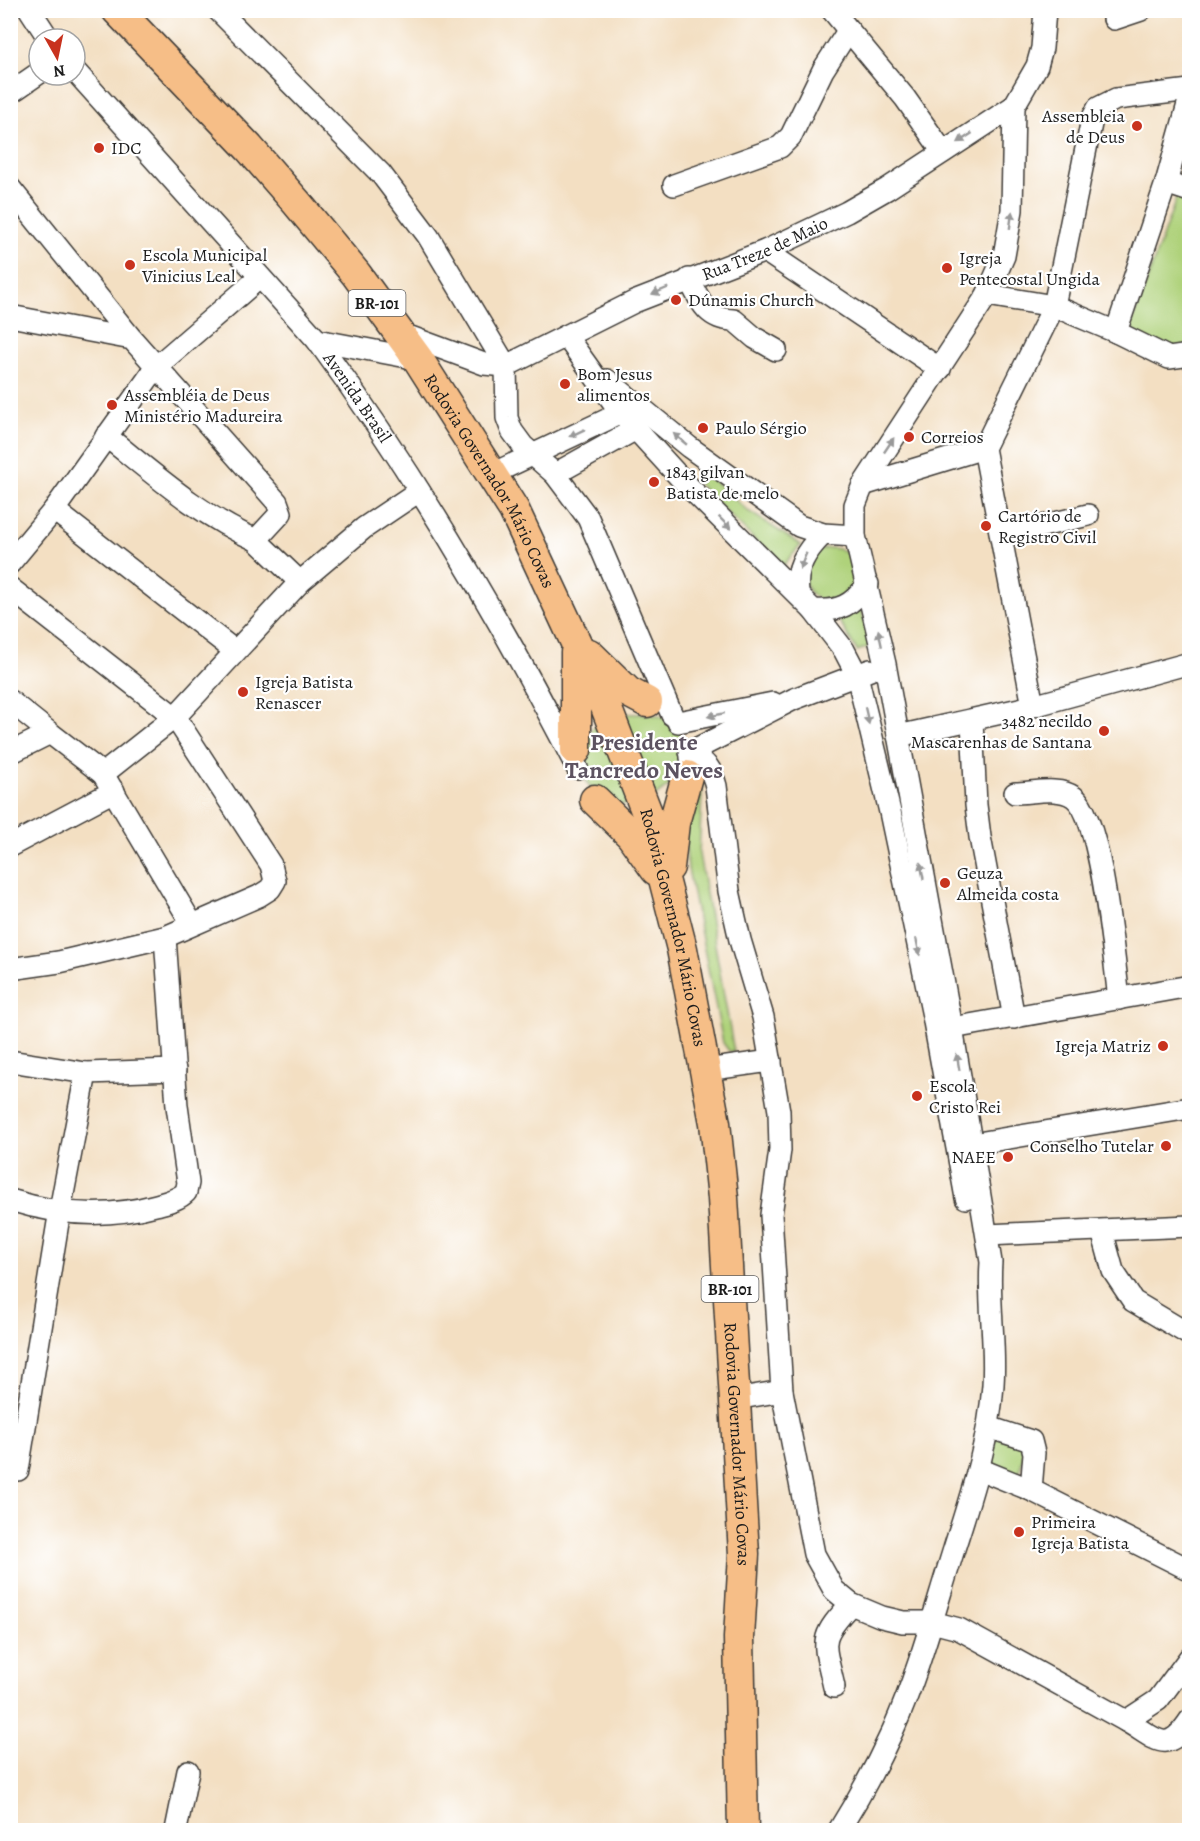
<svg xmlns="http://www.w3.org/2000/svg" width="1200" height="1841" font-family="Alegreya,serif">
<rect width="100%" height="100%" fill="#fff"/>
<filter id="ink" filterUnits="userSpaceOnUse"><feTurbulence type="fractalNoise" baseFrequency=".0167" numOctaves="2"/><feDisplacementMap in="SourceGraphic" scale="12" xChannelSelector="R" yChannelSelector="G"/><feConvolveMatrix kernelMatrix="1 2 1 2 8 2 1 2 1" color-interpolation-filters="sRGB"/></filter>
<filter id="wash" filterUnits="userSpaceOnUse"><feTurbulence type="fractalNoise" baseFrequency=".008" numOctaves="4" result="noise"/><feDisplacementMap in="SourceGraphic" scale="24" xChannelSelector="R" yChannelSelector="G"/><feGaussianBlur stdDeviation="1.35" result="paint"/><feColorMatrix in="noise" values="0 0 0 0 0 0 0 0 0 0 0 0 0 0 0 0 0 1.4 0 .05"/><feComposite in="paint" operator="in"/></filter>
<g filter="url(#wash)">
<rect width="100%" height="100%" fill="#f3dfc2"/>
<!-- green -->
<g fill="#afd27a" stroke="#66774b" stroke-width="1.5">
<path d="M1177,196L1189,200V347L1174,353L1129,331Z"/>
<path d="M705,473L748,511L801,545L782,567L696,482Z"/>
<circle cx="831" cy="575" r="27"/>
<path d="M859,603L872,646L857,651L836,616Z"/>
<path d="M620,714C635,714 653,712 667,719C687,729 688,760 677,777C671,785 660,792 652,799Z"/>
<path d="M603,721L636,804C595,811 567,770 589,733C591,728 599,724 603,721Z"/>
<path d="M703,773L699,854L734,1052L729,1051L723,1043L688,869L684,830L691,789Z"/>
<path d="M996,1436L1026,1442L1019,1475L989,1469Z"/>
</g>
</g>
<g filter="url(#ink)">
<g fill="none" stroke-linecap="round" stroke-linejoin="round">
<!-- minor casing -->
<g stroke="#3c3935" stroke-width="24">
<g id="minor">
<path d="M30,10L49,39"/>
<path d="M218,10L381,174L428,236L506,366L507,418L512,431L523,446L555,474L588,518L672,715"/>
<path d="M832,10L905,98L943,152"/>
<path d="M1114,19L1141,10"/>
<path id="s1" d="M75,71L317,340C415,474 501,620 577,768"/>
<path d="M10,93L39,73"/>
<path d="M1190,97L1166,183L1116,332L1169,358L1190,355"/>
<path d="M1166,183L1190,191"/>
<path d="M674,185L780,147L791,136L823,70L848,31"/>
<path d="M10,188L132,339"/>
<path d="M765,251L940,369"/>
<path d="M689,279C700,301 707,320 734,320L755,338L776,350"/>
<path d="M987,295L1054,306L1116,332"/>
<path d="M10,316L132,339L277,502L281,513L256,540C199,515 154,474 106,436"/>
<path id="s2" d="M400,333L484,364L506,366L634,302L765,251L847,212L887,189L1014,106"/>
<path d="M566,336L621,413L684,482L813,610L844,650L857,675L890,812L933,1016L966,1198"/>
<path d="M317,340L418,359"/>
<path d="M607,380L689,447L799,526L823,534L855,536"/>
<path d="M492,474L621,413"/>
<path d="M555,474L636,429"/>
<path d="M863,485L984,448"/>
<path d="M54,510L235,651"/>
<path d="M1001,536L1088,515"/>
<path d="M256,540L300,582"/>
<path d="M10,563L54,510L157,366L259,278"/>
<path d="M10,588L175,717L271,865L275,881L270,889L259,896L165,937L59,962L10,969"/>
<path d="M798,593C795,568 805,552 823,534"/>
<path d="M813,610C840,612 852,605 868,584"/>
<path d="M10,701L50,733L10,753"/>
<path d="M1033,706L984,448L1054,306L1092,119L1098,108L1116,99L1190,90"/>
<path d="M972,720L976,805L980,837L1014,1018"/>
<path d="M678,722L773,703"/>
<path d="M50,733L103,774L192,924"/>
<path d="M898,736L1033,706L1190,663"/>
<path d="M690,752L794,699L870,670"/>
<path d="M691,758C707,760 712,771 716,786L729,891L740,940L763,1017L779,1111L780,1150L771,1215L782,1391"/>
<path d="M103,774L175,717L300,582L364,528L419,491"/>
<path d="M1015,793C1032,793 1059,786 1074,797C1102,818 1114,961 1119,999"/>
<path d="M10,846L114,791"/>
<path d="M952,1028L1190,986"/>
<path d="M10,1061L86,1073L175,1070"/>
<path d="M706,1070L771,1061"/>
<path d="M972,1144L1190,1108"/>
<path d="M10,1200C58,1215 109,1218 156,1205C167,1202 178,1200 186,1192L188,1183L177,1106L165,937"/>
<path d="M1102,1231L1113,1271L1133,1301L1190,1335"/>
<path d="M987,1235L1190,1226"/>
<path d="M735,1399L782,1391L814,1554L834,1590L851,1604L882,1617L903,1622H932L959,1629L1126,1721"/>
<path d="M979,1469L1031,1490L1034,1453L1031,1441L988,1427"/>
<path d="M18,1470L60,1210L86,1073"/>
<path d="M1031,1490L1190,1570"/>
<path d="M1190,1657L1158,1700L1126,1721C1157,1739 1166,1756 1190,1720"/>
<path d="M834,1687C824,1641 817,1640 851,1604"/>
<path d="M176,1830L188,1771"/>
<path d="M839,1830C859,1798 877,1765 893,1730C919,1672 935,1609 954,1549C971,1495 989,1442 993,1385C996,1344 988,1303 991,1262L952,1028L885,664L855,536V505L863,485L987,295L1004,256L1012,210L1014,106L1037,66L1042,48L1045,10"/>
</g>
</g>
<!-- highway casing -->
<g stroke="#3c3935" stroke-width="33">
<g id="highway">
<path id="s3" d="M117,10L249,148L297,203L356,274L418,359L514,510L606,707L647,813L682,949L715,1123L723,1198L744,1554L739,1638L743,1830"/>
<path d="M576,652V750"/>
<path d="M589,654L628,692L647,702"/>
<path d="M595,800L631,835L656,870"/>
<path d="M669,867L674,823L687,776"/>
</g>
</g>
<!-- minor -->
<use href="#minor" stroke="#fff" stroke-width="21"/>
<!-- highway -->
<use href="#highway" stroke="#f6be87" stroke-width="30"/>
</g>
<!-- one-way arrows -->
<defs><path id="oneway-solid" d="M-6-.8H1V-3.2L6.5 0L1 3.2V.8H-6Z" transform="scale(1.5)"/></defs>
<g fill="#999">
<use href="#oneway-solid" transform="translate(965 138) rotate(147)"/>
<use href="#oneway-solid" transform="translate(1011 220) rotate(-82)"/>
<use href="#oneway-solid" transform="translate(660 291) rotate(157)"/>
<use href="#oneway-solid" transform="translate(577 433) rotate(155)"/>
<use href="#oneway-solid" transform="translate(680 439) rotate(-140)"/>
<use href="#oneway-solid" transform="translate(889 445) rotate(-56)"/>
<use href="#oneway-solid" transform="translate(725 523) rotate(45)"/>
<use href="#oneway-solid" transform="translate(803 561) rotate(113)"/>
<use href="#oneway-solid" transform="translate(880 638) rotate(-102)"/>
<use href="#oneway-solid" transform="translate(716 715) rotate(168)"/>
<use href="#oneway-solid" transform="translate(867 716) rotate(77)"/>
<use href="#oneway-solid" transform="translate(922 871) rotate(-101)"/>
<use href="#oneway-solid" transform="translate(918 947) rotate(78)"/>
<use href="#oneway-solid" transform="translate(958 1062) rotate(-100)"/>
</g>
</g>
<!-- markers -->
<g fill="#c8321e" stroke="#fff" stroke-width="2">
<circle cx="1137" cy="126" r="6"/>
<circle cx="99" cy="148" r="6"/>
<circle cx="130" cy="265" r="6"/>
<circle cx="947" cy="268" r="6"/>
<circle cx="676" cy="300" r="6"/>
<circle cx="565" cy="384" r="6"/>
<circle cx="112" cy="405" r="6"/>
<circle cx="703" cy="428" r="6"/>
<circle cx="909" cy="437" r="6"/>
<circle cx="654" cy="482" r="6"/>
<circle cx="986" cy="526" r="6"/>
<circle cx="243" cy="692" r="6"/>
<circle cx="1104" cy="731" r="6"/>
<circle cx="945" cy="883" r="6"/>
<circle cx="1163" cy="1046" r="6"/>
<circle cx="917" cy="1096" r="6"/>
<circle cx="1166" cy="1146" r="6"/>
<circle cx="1008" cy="1157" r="6"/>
<circle cx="1019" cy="1532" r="6"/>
</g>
<g text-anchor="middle" stroke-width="4.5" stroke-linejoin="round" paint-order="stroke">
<!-- shield labels -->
<g fill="#fff" stroke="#606060" stroke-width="1.5">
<rect x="348.5" y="290" width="57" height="26" rx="4.5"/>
<rect x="701.5" y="1276" width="57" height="26" rx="4.5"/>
</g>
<g font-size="16" font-weight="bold" fill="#1c1c1c">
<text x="377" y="309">BR-101</text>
<text x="730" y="1295">BR-101</text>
</g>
<!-- poi labels -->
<g font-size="18" fill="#1c1c1c" stroke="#fff" text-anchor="start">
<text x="1125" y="122" text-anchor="end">Assembleia<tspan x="1125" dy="21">de Deus</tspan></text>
<text x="111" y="154">IDC</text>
<text x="142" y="261">Escola Municipal<tspan x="142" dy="21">Vinicius Leal</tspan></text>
<text x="959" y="264">Igreja<tspan x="959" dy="21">Pentecostal Ungida</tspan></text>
<text x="688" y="306">Dúnamis Church</text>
<text x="577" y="380">Bom Jesus<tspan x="577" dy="21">alimentos</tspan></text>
<text x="124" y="401">Assembléia de Deus<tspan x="124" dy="21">Ministério Madureira</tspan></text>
<text x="715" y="434">Paulo Sérgio</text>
<text x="921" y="443">Correios</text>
<text x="666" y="478">1843 gilvan<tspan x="666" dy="21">Batista de melo</tspan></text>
<text x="998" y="522">Cartório de<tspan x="998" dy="21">Registro Civil</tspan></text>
<text x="255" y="688">Igreja Batista<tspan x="255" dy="21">Renascer</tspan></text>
<text x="1092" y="727" text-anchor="end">3482 necildo<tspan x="1092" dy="21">Mascarenhas de Santana</tspan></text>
<text x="957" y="879">Geuza<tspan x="957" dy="21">Almeida costa</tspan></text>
<text x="1151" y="1052" text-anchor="end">Igreja Matriz</text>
<text x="929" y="1092">Escola<tspan x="929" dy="21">Cristo Rei</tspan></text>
<text x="1154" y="1152" text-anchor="end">Conselho Tutelar</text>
<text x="996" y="1163" text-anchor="end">NAEE</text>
<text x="1031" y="1528">Primeira<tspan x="1031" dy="21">Igreja Batista</tspan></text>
</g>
<!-- street labels -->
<g font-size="18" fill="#1c1c1c" stroke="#fff">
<text dy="6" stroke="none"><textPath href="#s2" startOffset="396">Rua Treze de Maio</textPath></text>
<text dy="6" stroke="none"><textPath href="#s1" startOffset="432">Avenida Brasil</textPath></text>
<text dy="6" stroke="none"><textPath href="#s3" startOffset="603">Rodovia Governador Mário Covas</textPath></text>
<text dy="6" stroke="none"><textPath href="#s3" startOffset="1089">Rodovia Governador Mário Covas</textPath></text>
<text dy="6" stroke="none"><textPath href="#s3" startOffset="1611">Rodovia Governador Mário Covas</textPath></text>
</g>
<!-- district labels -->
<g font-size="24" font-weight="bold" fill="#5d5361" stroke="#fff">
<text x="644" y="750">Presidente<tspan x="644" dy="28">Tancredo Neves</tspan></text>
</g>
</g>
<!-- margin -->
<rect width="1200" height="1841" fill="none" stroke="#fff" stroke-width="36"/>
<!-- north arrow -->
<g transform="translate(57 57) rotate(171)"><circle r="28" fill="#ffffff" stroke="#a4a4a4" stroke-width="1.5"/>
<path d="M0-4.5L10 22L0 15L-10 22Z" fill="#c8321e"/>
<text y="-9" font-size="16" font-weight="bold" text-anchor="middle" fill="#1c1c1c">N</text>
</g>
</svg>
